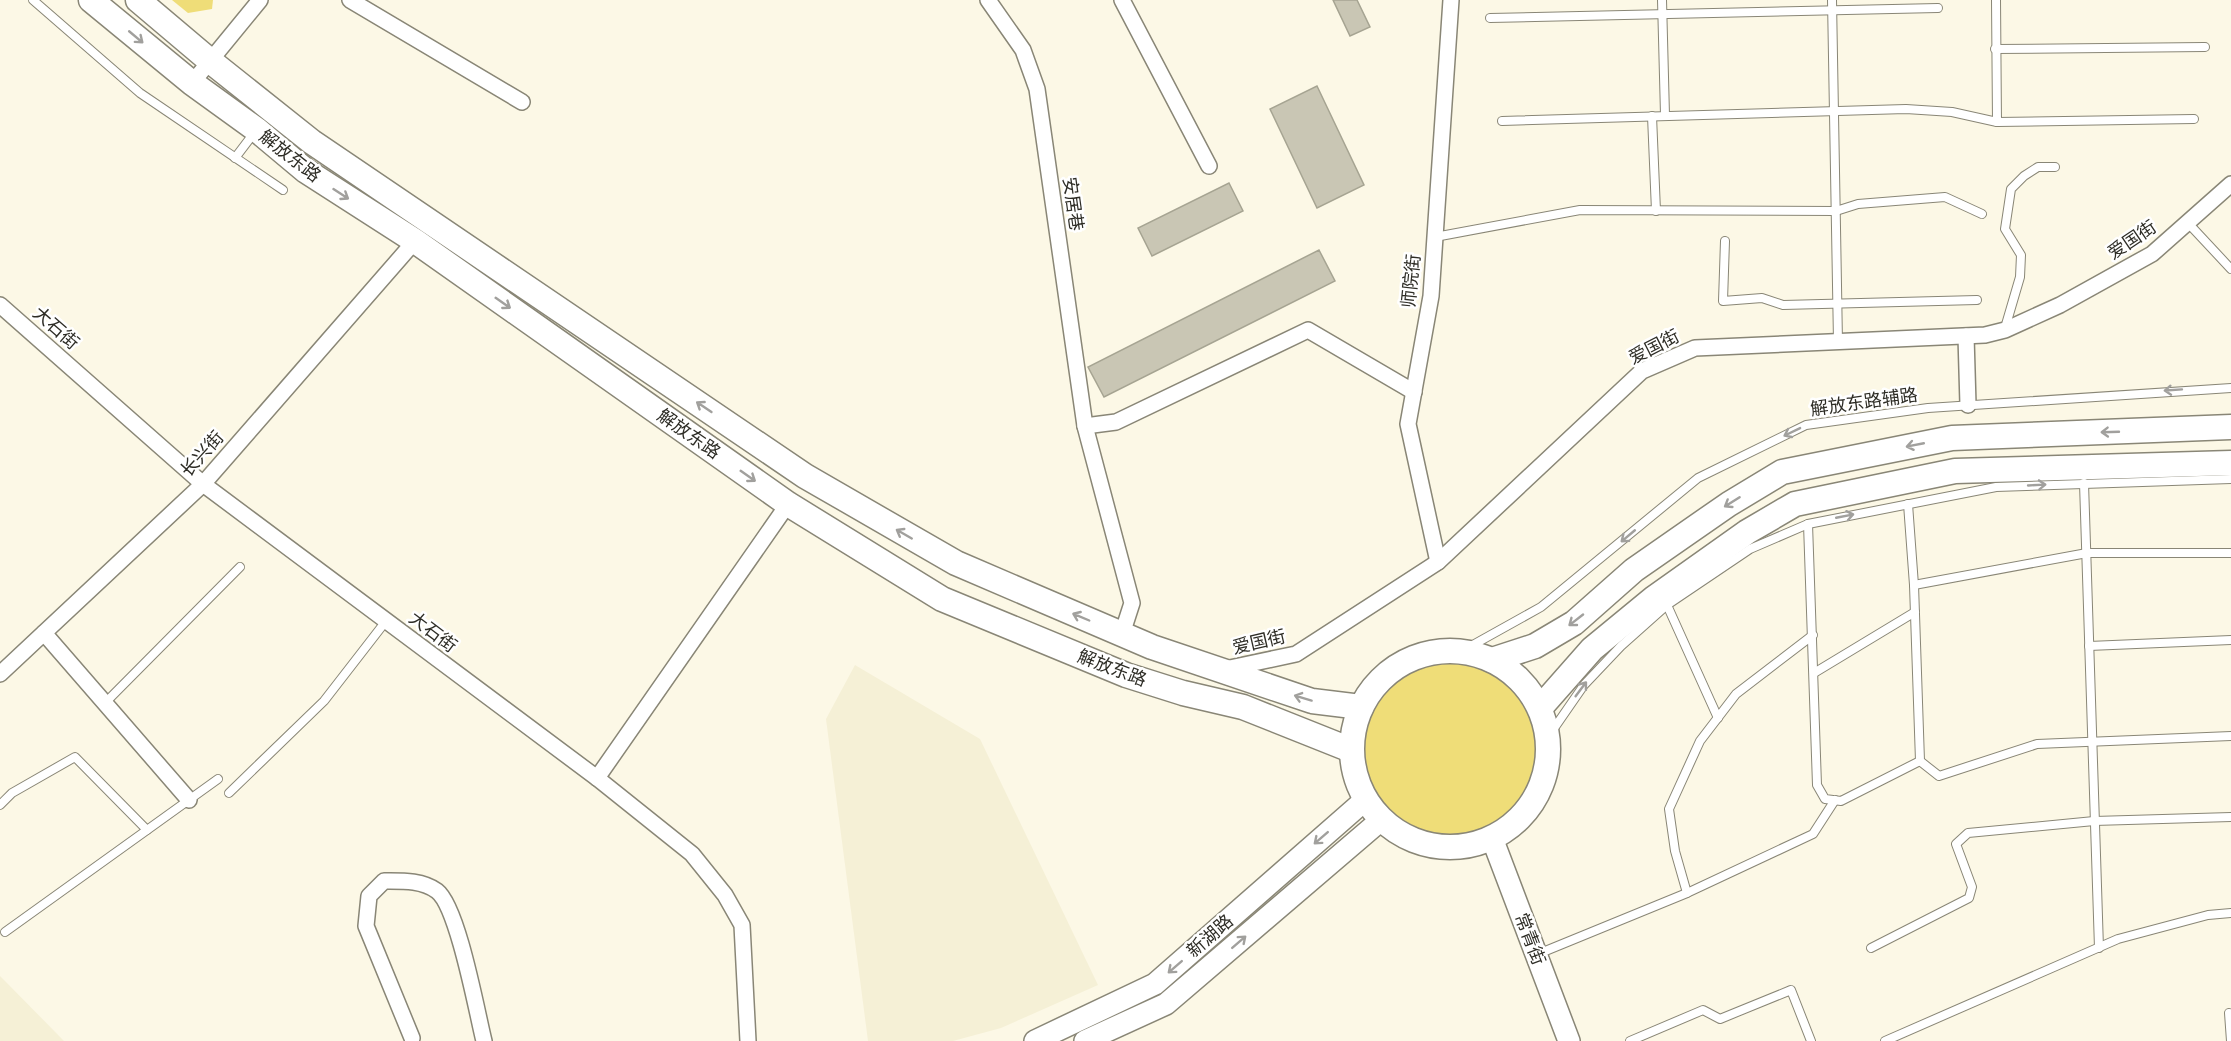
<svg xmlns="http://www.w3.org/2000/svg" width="2231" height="1041" font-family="'Crimson Pro','Noto Sans SC',serif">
<rect width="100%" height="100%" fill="#fcf8e6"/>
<!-- built -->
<g fill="#f5f0d6">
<path d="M855,665L980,739L1098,985L1001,1028L953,1041H868L826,719Z"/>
<path d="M0,976L64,1041H0Z"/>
</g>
<!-- green -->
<g fill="#efdd78">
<path d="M172,0H213L212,9L188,13Z"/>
<circle cx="1450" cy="749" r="98"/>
</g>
<!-- building -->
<g fill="#c9c6b4" stroke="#a6a492" stroke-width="1.5">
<path d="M1333,0H1357L1370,27L1350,36Z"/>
<path d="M1317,86L1364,185L1317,208L1270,109Z"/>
<path d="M1229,183L1243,211L1152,256L1138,228Z"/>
<path d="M1319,250L1335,281L1104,397L1088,367Z"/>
</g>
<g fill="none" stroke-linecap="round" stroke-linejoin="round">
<!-- lane casing -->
<g stroke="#898676" stroke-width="10">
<g id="lane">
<path d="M33,0L140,93L283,190"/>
<path d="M1662,0L1665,115"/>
<path d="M1832,0L1838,342"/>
<path d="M1996,0L1997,122L2194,119"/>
<path d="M1490,18L1938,8"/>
<path d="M1995,49L2205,47"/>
<path d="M1652,116L1656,211"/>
<path d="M1502,121L1906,109L1952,112L1997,122"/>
<path d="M235,158L254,133"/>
<path d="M2188,223L2231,269"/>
<path d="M1435,237L1580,210L1836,211L1858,204L1945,197L1982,214"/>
<path d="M1725,241L1723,301L1762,298L1783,305L1977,300"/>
<path d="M2005,328L2020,277L2021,255L2005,229L2011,189L2024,176L2038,167H2055"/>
<path d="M2084,483L2099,948"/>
<path d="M1908,504L1914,585L1920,761L1939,776L2037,744L2231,736"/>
<path d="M1808,524L1817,785L1825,799L1841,801L1920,761"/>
<path d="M1914,585L2087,553H2231"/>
<path d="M1667,605L1718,718"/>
<path d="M2089,646L2231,640"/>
<path d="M1462,651L1541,607L1698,478L1806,425L1928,408L2231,388"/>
<path d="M1814,673L1915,612"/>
<path d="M105,703L240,567"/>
<path d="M1548,737L1584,685L1621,646L1667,605L1750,549L1808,524L1996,487L2231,479"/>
<path d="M229,793L324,701L386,621"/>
<path d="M0,805L12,793L75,757L147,830"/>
<path d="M1687,893L1675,851L1669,809L1700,741L1736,694L1813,635"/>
<path d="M5,932L218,779"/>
<path d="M1871,948L1969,898L1972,887L1956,844L1968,833L2094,821L2231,817"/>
<path d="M1538,954L1687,893L1813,834L1835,800"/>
<path d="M2229,1013L2231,1041"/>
<path d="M1630,1041L1703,1010L1720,1019L1791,990L1811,1041"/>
<path d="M1885,1041L2118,939L2208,915L2231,913"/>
</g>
</g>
<!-- street casing -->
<g stroke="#898676" stroke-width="18">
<g id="street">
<path d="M350,0L522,102"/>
<path d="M988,0L1023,50L1037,89L1085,426L1132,603L1122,634"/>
<path d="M1122,0L1209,166"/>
<path d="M192,83L260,0"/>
<path d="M0,305L203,484L597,778L692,854L725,895L742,925L748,1041"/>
<path d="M1966,336L1968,405"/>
<path d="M1085,426L1116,422L1308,330L1414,392"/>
<path d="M1438,562L1408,424L1431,296L1451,0"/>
<path d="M44,633L189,800"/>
<path d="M1225,669L1296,654L1438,562L1642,371L1695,348L1985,335L2005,330L2060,305L2152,254L2231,184"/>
<path d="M0,674L203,484L415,241"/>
<path d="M597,778L788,504"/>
<path d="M412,1038L366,926L369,896L384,881C402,881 422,880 437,891C458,907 477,1013 484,1041"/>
</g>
</g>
<!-- secondary casing -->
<g stroke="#898676" stroke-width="24">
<g id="secondary">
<path d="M1492,838L1569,1041"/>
<path d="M1035,1041L1155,984L1365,800"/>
<path d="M1085,1041L1166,1004L1381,820"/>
</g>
</g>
<!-- primary casing -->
<g stroke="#898676" stroke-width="27">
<g id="primary">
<path d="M91,0L192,83L257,130L306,171L415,241L788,504L942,599L1126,675L1183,693L1243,707L1351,750"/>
<path d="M138,0L209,60L312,142L805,476L956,563L1152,647L1312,701L1361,707"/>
<circle cx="1450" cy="749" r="98"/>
<path d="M1492,660L1535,646L1574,623L1634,570L1729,504L1782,472L1952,438L2231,427"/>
<path d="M1540,708L1592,649L1654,598L1747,532L1795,504L1955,471L2231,463"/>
</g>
</g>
<!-- lane -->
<use href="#lane" stroke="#fff" stroke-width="8"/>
<!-- street -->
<use href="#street" stroke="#fff" stroke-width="15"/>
<!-- secondary -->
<use href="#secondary" stroke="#fff" stroke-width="21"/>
<!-- primary -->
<use href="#primary" stroke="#fff" stroke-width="24"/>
</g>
<!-- one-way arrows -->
<defs><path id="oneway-shaft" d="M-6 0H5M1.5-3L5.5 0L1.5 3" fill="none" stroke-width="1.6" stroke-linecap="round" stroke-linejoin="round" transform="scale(1.5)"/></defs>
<g stroke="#a1a09d">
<use href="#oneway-shaft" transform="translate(136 37) rotate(40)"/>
<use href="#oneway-shaft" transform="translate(341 194) rotate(33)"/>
<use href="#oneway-shaft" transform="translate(503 303) rotate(35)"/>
<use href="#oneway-shaft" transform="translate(2173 390) rotate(176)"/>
<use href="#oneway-shaft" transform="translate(704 407) rotate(-146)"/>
<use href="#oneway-shaft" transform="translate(1792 432) rotate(154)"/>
<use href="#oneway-shaft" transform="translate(2110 432) rotate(178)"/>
<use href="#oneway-shaft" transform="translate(1915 445) rotate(169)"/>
<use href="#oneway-shaft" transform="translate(748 476) rotate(35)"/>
<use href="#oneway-shaft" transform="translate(2037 485) rotate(-3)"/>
<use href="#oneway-shaft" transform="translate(1732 502) rotate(148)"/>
<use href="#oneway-shaft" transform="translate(1845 516) rotate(-11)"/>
<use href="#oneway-shaft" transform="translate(904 534) rotate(-150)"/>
<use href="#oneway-shaft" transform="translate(1628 536) rotate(140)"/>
<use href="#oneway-shaft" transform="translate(1081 617) rotate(-157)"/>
<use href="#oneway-shaft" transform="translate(1576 620) rotate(142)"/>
<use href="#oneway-shaft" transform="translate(1581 689) rotate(-53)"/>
<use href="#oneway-shaft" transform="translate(1303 698) rotate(-163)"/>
<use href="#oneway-shaft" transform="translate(1321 838) rotate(139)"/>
<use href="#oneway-shaft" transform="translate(1239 942) rotate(-41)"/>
<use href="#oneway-shaft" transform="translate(1175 967) rotate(139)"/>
</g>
<g text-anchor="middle" stroke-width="5" stroke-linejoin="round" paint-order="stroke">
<!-- street labels -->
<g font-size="18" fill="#2e2d26" stroke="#fff">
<text transform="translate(290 156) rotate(38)" y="6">解放东路</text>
<text transform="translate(1073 204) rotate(82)" y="6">安居巷</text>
<text transform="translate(2132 240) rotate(-34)" y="6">爱国街</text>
<text transform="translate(1411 281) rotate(-84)" y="6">师院街</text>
<text transform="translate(56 328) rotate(41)" y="6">大石街</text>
<text transform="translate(1654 347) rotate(-27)" y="6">爱国街</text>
<text transform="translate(1864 402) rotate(-8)" y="6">解放东路辅路</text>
<text transform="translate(689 434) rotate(35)" y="6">解放东路</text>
<text transform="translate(202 454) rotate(-48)" y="6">长兴街</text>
<text transform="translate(433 632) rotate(37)" y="6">大石街</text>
<text transform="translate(1259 642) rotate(-13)" y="6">爱国街</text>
<text transform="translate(1112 668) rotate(21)" y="6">解放东路</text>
<text transform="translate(1210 936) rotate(-41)" y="6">新湖路</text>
<text transform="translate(1530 939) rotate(69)" y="6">常青街</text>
</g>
</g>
</svg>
